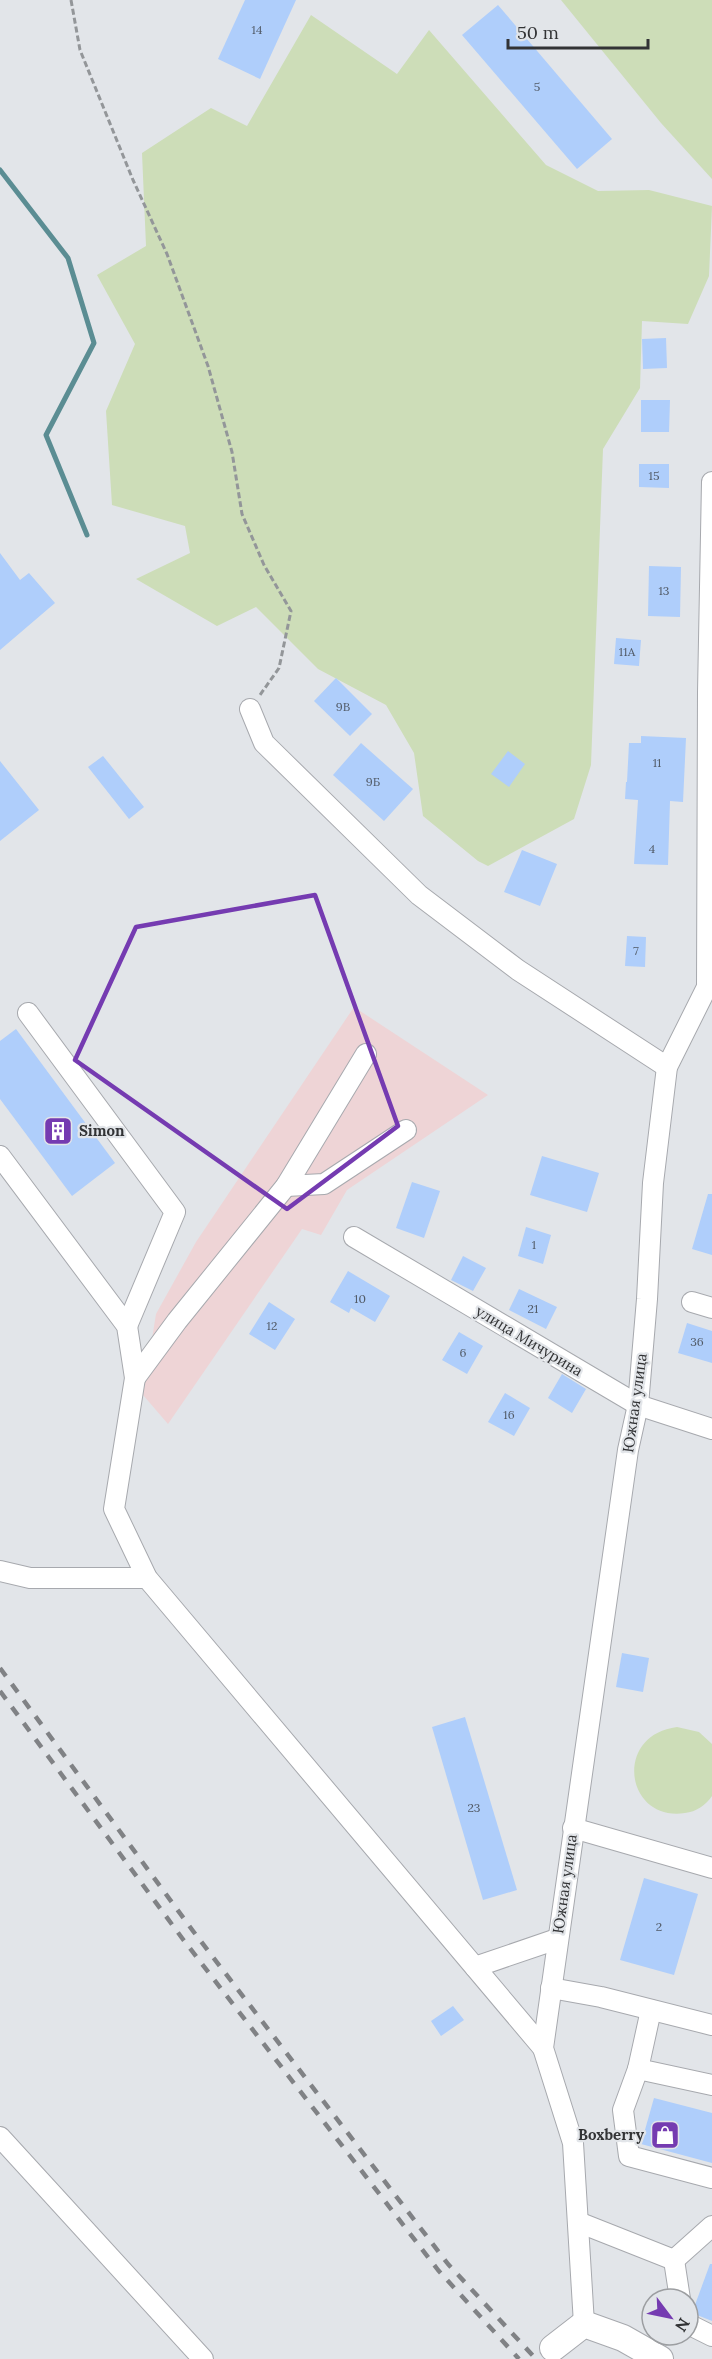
<svg xmlns="http://www.w3.org/2000/svg" width="712" height="2359" font-family="Lora,serif">
<rect width="100%" height="100%" fill="#e2e5e9"/>
<!-- industrial -->
<path fill="#eed4d6" d="M354,1007L488,1095L347,1190L321,1235L302,1229L168,1424L143,1395L156,1314L196,1242Z"/>
<!-- green -->
<g fill="#cdddb8">
<path d="M561,0H712V179L661,123Z"/>
<path d="M311,15L397,74L429,30L546,165L598,191L649,190L712,206L709,276L688,324L642,321L640,388L603,449L591,765L574,819L488,866L478,861L423,816L414,753L386,705L318,669L256,607L217,626L136,579L190,553L185,526L112,505L106,411L135,344L97,275L146,246L142,153L211,108L247,126Z"/>
<path d="M677,1727L699,1732L712,1744V1796C706,1805 696,1812 685,1813C625,1822 613,1735 677,1727Z"/>
</g>
<g fill="none" stroke-linecap="round" stroke-linejoin="round">
<!-- stream -->
<path stroke="#5b8d93" stroke-width="5" d="M0,170L68,258L94,343L46,435L87,535"/>
</g>
<!-- building -->
<g fill="#afcefb">
<path d="M245,0H296L260,79L218,59Z"/>
<path d="M498,5L612,139L577,169L462,35Z"/>
<path d="M666,338L667,368L643,369L642,339Z"/>
<path d="M641,400H670L669,432H641Z"/>
<path d="M639,464H669V488L639,487Z"/>
<path d="M0,553L20,580L29,573L55,603L0,650Z"/>
<path d="M649,566L681,567L680,617L648,616Z"/>
<path d="M616,638L641,640L639,666L614,664Z"/>
<path d="M336,678L372,714L350,736L314,701Z"/>
<path d="M641,736L686,738L683,802L670,801L668,865L634,864L638,800L625,799L626,782H627L629,743H641Z"/>
<path d="M361,743L413,789L384,821L333,775Z"/>
<path d="M508,751L525,764L509,787L491,774Z"/>
<path d="M103,756L144,807L129,819L88,767Z"/>
<path d="M0,761L39,810L0,841Z"/>
<path d="M522,850L557,864L540,906L504,892Z"/>
<path d="M627,936L646,937L645,967L625,966Z"/>
<path d="M16,1029L115,1163L72,1196L0,1099V1041Z"/>
<path d="M542,1156L599,1173L587,1212L530,1195Z"/>
<path d="M412,1182L440,1191L424,1238L396,1228Z"/>
<path d="M708,1194H712V1255L692,1249Z"/>
<path d="M526,1227L551,1235L543,1264L518,1256Z"/>
<path d="M463,1256L486,1268L473,1291L451,1280Z"/>
<path d="M348,1271L390,1296L375,1322L351,1308L349,1313L330,1302Z"/>
<path d="M519,1289L557,1307L546,1329L509,1310Z"/>
<path d="M269,1302L295,1319L275,1350L249,1334Z"/>
<path d="M687,1323L712,1331V1363L678,1353Z"/>
<path d="M459,1332L483,1346L467,1374L442,1360Z"/>
<path d="M562,1374L586,1389L572,1413L548,1398Z"/>
<path d="M505,1393L530,1408L514,1436L488,1422Z"/>
<path d="M622,1653L649,1658L643,1692L616,1687Z"/>
<path d="M465,1717L517,1890L483,1900L432,1727Z"/>
<path d="M644,1878L698,1894L674,1975L620,1960Z"/>
<path d="M453,2006L464,2020L441,2036L431,2021Z"/>
<path d="M654,2098L712,2113V2163L641,2144Z"/>
<path d="M710,2264H712V2321L692,2313Z"/>
</g>
<g fill="none" stroke-linecap="round" stroke-linejoin="round">
<!-- minor casing -->
<g stroke="#a7a9ae" stroke-width="22">
<g id="minor">
<path d="M250,709L264,743L419,895L518,970L667,1067"/>
<path d="M28,1013L175,1212L127,1326"/>
<path d="M0,1156L127,1326L135,1378L114,1509L147,1578L543,2048"/>
<path d="M286,1186L324,1184L406,1130"/>
<path d="M354,1237L638,1405L712,1429"/>
<path d="M692,1302L712,1308"/>
<path d="M135,1378L177,1321L286,1186L366,1054"/>
<path d="M0,1571L30,1578H147"/>
<path d="M573,1828L712,1868"/>
<path d="M475,1967L557,1939"/>
<path d="M551,1988L601,1997L712,2025"/>
<path d="M651,2010L638,2069L712,2085"/>
<path d="M638,2069L623,2110L629,2156L712,2178"/>
<path d="M0,2137L203,2359"/>
<path d="M578,2222L674,2260"/>
<path d="M674,2260L712,2226"/>
<path d="M674,2260L680,2299"/>
<path d="M584,2324L573,2143L543,2048L628,1450L638,1405L647,1299L653,1183L667,1067L707,987L708,692L712,482"/>
<path d="M688,2324L712,2336"/>
</g>
</g>
<!-- major casing -->
<g stroke="#a7a9ae" stroke-width="28">
<path id="major" d="M553,2348L584,2324L623,2338L660,2359"/>
</g>
<!-- path -->
<path stroke="#939699" stroke-width="3" stroke-dasharray="6 3" stroke-linecap="butt" d="M71,0L80,50L133,180L167,254L208,366L232,452L242,514L264,565L291,611L279,668L260,695"/>
<!-- minor -->
<use href="#minor" stroke="#fff" stroke-width="20"/>
<!-- major -->
<use href="#major" stroke="#fff" stroke-width="26"/>
<!-- rail -->
<g stroke="#808285" stroke-width="4.5" stroke-dasharray="10 10" stroke-linecap="butt">
<path d="M0,1668L193,1931L448,2264L536,2359"/>
<path d="M0,1691L182,1938L438,2270L519,2359"/>
</g>
</g>
<!-- marked area -->
<path fill="none" stroke="#753bb1" stroke-width="4.5" stroke-linejoin="round" d="M315,895L398,1126L287,1209L75,1060L136,927Z"/>
<!-- icons -->
<defs>
<g id="building-square" transform="scale(1.5)"><rect x="-9" y="-9" width="18" height="18" rx="4" fill="#753bb1" stroke="#e2e5e9"/><path d="M-4-6H4V6H1V3H-1V6H-4ZM-2.5-4.3h1.7v1.8h-1.7ZM.8-4.3h1.7v1.8H.8ZM-2.5-1h1.7V.8h-1.7ZM.8-1h1.7V.8H.8Z" fill="#fff"/></g>
<g id="shop-square" transform="scale(1.5)"><rect x="-9" y="-9" width="18" height="18" rx="4" fill="#753bb1" stroke="#e2e5e9"/><path d="M-5-2.5h2.3a2.7 3.5 0 0 1 5.4 0H5L5.5 6h-11ZM-1.5-2.5h3a1.5 2.3 0 0 0-3 0Z" fill="#fff"/></g>
</defs>
<g fill-rule="evenodd">
<use href="#building-square" x="58" y="1131"/>
<use href="#shop-square" x="665" y="2135"/>
</g>
<g text-anchor="middle" stroke-width="4.5" stroke-linejoin="round" paint-order="stroke">
<!-- number labels -->
<g font-size="12" fill="#515a66">
<text x="257" y="34">14</text>
<text x="537" y="91">5</text>
<text x="654" y="480">15</text>
<text x="664" y="595">13</text>
<text x="627" y="656">11А</text>
<text x="343" y="711">9В</text>
<text x="657" y="767">11</text>
<text x="373" y="786">9Б</text>
<text x="652" y="853">4</text>
<text x="636" y="955">7</text>
<text x="534" y="1249">1</text>
<text x="360" y="1303">10</text>
<text x="533" y="1313">21</text>
<text x="272" y="1330">12</text>
<text x="697" y="1346">36</text>
<text x="463" y="1357">6</text>
<text x="509" y="1419">16</text>
<text x="474" y="1812">23</text>
<text x="659" y="1931">2</text>
</g>
<!-- poi labels -->
<g font-size="15" font-weight="bold" fill="#323335" stroke="#e2e5e9" text-anchor="start">
<text x="79" y="1136">Simon</text>
<text x="644" y="2140" text-anchor="end">Boxberry</text>
</g>
<!-- street labels -->
<g font-size="15" fill="#323335" stroke="#e2e5e9">
<text transform="translate(529 1341) rotate(31)" y="5">улица Мичурина</text>
<text transform="translate(635 1403) rotate(-82)" y="5">Южная улица</text>
<text transform="translate(565 1884) rotate(-82)" y="5">Южная улица</text>
</g>
</g>
<!-- north arrow -->
<g transform="translate(670 2317) rotate(122)"><circle r="28" fill="#e2e5e9" stroke="#9c9ea1" stroke-width="1.5"/>
<path d="M0-4.5L10 22L0 15L-10 22Z" fill="#753bb1"/>
<text y="-9" font-size="16" font-weight="bold" text-anchor="middle" fill="#323335">N</text>
</g>
<!-- scale -->
<path d="M508 39v9h140v-9" fill="none" stroke="#323335" stroke-width="3"/>
<text x="517" y="39" font-size="18" fill="#323335" stroke="#e2e5e9" stroke-width="4.5" paint-order="stroke">50 m</text>
</svg>
